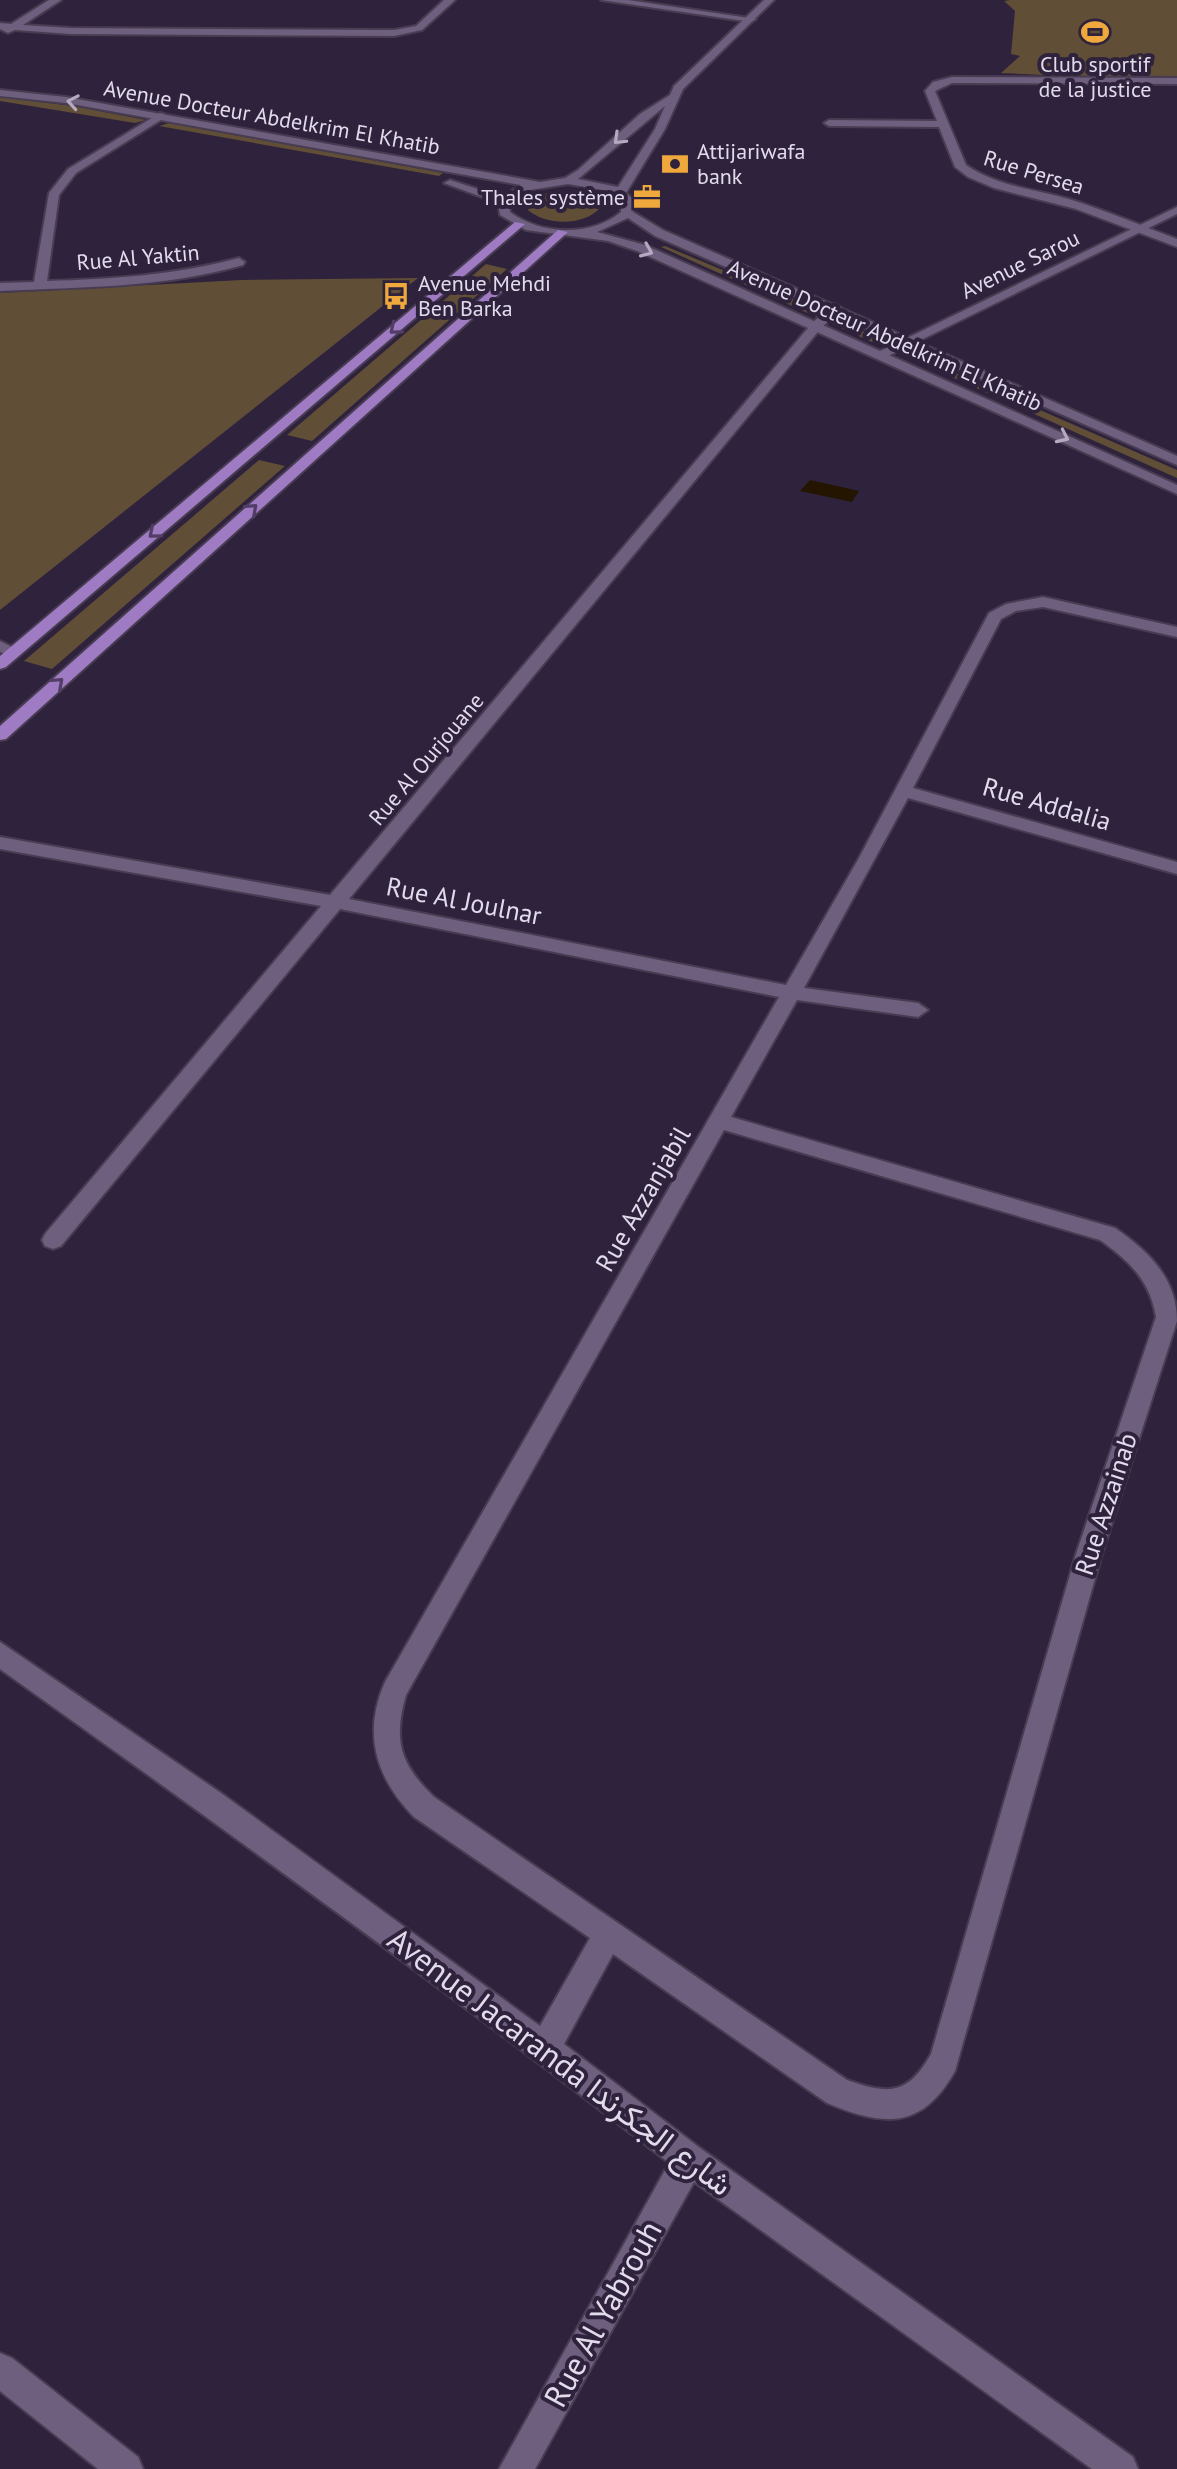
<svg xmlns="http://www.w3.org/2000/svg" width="1177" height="2469" font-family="'PT Sans',Vazirmatn,sans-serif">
<rect width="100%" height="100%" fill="#2f223c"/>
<!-- green -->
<g fill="#604e37">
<path d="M1010,0H1177V81L1001,73L1020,56L1011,54L1015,11L1004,1Z"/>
<path d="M0,97L73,106L146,120L135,123L0,101Z"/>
<path d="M169,123L443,173L439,176L159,126Z"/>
<path d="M569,192L596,199L600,208C584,226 546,226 528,210L531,200L547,193Z"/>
<path d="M665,246L814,308L882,340L872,342L661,247Z"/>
<path d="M486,264L507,269L312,441L287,435Z"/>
<path d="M418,278L0,610V293L241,280Z"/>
<path d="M908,352L1177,470V478L905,356Z"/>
<path d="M259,460L285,466L52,669L24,661Z"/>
</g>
<!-- water -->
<path fill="#241500" d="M810,480L859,491L852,502L800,491Z"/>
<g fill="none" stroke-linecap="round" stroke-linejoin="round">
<!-- minor casing -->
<g stroke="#483c52" stroke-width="4">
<g id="minor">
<path d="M49,0H61L23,25L71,28L394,30L416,26L444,0H455L422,30L394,36L71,34L15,30L8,33L0,29V23L11,24Z"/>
<path d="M601,0H628L756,19L751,22Z"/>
<path d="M952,77L1177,78V84L952,83L935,91L966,165C998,187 1035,189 1072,200C1107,211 1142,226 1177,239V247L1076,209L994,188L968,177L955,167L939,127L829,126L824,123L829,120L937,121L925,91L933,82Z"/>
<path d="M160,113L164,114V118L76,173L59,195L47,281C113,279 175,275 239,258L245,262L243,265C163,288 82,287 0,291V283L34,282L49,193L68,169Z"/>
<path d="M835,304L841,308L839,311L821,328L349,899L786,985L859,858L989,613L1006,604L1043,597L1177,627V637L1043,607L1016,611L1001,619L913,788L1177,862V874L908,798L804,988L918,1003L928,1010L918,1017L797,1000L731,1117L1115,1228C1148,1251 1177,1278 1177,1321L1102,1554L955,2071C922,2130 884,2127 827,2103L613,1954L564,2044L700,2148L1133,2457L1138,2469H1092L694,2182L535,2469H499L669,2163C450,1993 226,1830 0,1669V1642L221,1793L540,2026L590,1938L414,1817C376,1778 362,1734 385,1682L779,997L340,909L61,1246L53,1249L45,1246L42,1240L45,1234L321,906L0,849V837L330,895L813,322ZM724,1130L1100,1240C1129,1261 1150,1280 1156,1317L1076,1554L931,2054C908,2095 889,2095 847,2080L434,1797C400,1764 393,1741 406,1695Z"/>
<path d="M0,641L22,652L14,657L0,652Z"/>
<path d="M0,2353L12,2358L138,2457L143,2469H98L0,2391Z"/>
</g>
</g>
<!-- tertiary casing -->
<g stroke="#483c52" stroke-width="4">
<path id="tertiary" d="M1177,207V214L886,357L874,354Z"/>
</g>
<!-- secondary casing -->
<g stroke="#483c52" stroke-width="4">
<path id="secondary" d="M764,0H774L683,89L665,129L626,193L633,199V212L663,230L1177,456V465L655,236L628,218L597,232L645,245L1177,485V494L637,251L608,241L526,230L500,215L498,203L444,183L450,180L502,197L521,185L66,103L0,96V90L66,97L540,182L565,178L578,170L640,114L670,95L674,86ZM665,106L655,129L618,187L578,179ZM568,184L608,191L621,200V212C591,237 541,235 510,212V202L524,191Z"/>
</g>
<!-- primary casing -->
<g stroke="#483c52" stroke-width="4">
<g id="primary">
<path d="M515,222L525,224L6,667L0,669V656Z"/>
<path d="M558,230L568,232L6,739L0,740V726Z"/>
</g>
</g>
<!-- minor -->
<use href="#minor" fill="#6e5f7e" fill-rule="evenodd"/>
<!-- tertiary -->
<use href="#tertiary" fill="#6e5f7e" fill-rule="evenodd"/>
<!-- secondary -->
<use href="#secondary" fill="#6e5f7e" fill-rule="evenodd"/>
<!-- primary -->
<use href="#primary" fill="#9f7bc4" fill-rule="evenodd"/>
</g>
<!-- one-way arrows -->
<defs><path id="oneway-chevron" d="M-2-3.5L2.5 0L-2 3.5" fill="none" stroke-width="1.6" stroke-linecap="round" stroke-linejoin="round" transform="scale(2)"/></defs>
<g stroke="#b4a9c0">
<use href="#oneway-chevron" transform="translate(73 102) rotate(-170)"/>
<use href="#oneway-chevron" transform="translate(619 139) rotate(136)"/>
<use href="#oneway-chevron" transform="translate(647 251) rotate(23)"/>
<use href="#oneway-chevron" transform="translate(1063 437) rotate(25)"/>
</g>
<g stroke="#513d65">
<use href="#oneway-chevron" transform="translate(395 329) rotate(140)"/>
<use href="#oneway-chevron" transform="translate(252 509) rotate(-42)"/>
<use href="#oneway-chevron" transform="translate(154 533) rotate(140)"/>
<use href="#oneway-chevron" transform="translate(58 683) rotate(-42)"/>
</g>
<!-- icons -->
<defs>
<g id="stadium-bare" transform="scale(2.16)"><path d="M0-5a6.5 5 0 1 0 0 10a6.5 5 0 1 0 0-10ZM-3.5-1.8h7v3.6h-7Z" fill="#eea83c" stroke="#2f223c" stroke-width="2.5" paint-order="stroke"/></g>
<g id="bank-bare" transform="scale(2.16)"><path d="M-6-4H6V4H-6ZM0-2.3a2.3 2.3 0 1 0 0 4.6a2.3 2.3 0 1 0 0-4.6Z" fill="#eea83c" stroke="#2f223c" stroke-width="2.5" paint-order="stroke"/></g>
<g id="office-bare" transform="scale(2.16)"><path d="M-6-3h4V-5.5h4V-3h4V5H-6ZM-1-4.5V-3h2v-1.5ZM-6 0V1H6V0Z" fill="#eea83c" stroke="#2f223c" stroke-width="2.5" paint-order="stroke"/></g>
<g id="bus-bare" transform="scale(2.16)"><path d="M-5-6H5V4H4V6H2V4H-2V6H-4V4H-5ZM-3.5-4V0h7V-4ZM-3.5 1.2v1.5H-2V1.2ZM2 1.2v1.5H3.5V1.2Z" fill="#eea83c" stroke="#2f223c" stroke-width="2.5" paint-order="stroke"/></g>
</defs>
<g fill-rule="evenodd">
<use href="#stadium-bare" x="1095" y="32"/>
<use href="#bank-bare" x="675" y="164"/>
<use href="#office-bare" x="647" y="197"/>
<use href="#bus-bare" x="396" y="296"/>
</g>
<g text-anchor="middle" stroke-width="8" stroke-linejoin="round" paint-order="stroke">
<!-- far-poi labels -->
<g font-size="22" fill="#e2dbec" stroke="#2f223c" text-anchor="start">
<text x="1095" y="72" text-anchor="middle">Club sportif<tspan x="1095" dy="25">de la justice</tspan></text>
<text x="697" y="159">Attijariwafa<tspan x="697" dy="25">bank</tspan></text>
<text x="625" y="205" text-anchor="end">Thales système</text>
<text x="418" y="291">Avenue Mehdi<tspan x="418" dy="25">Ben Barka</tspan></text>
</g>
<!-- far-street labels -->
<g font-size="22" fill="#e2dbec" stroke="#2f223c">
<text transform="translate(272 117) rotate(10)" y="8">Avenue Docteur Abdelkrim El Khatib</text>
<text transform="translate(1034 172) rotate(17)" y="8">Rue Persea</text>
<text transform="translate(138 257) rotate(-5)" y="8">Rue Al Yaktin</text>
<text transform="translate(1020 264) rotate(-26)" y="8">Avenue Sarou</text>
<text transform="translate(885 335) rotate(24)" y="8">Avenue Docteur Abdelkrim El Khatib</text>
<text transform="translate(426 759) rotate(-50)" y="8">Rue Al Ourjouane</text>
</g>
<!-- street labels -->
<g font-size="26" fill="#e2dbec" stroke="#2f223c">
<text transform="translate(1047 804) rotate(16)" y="9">Rue Addalia</text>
<text transform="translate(464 901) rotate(11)" y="9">Rue Al Joulnar</text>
<text transform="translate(643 1199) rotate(-60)" y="9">Rue Azzanjabil</text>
<text transform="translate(1106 1504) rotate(-72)" y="9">Rue Azzainab</text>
</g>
<!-- near-street labels -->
<g font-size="32" fill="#e2dbec" stroke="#2f223c">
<text transform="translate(560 2062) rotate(37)" y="11">Avenue Jacaranda شارع الجكرندا</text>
<text transform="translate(603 2314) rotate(-61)" y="11">Rue Al Yabrouh</text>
</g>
</g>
</svg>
